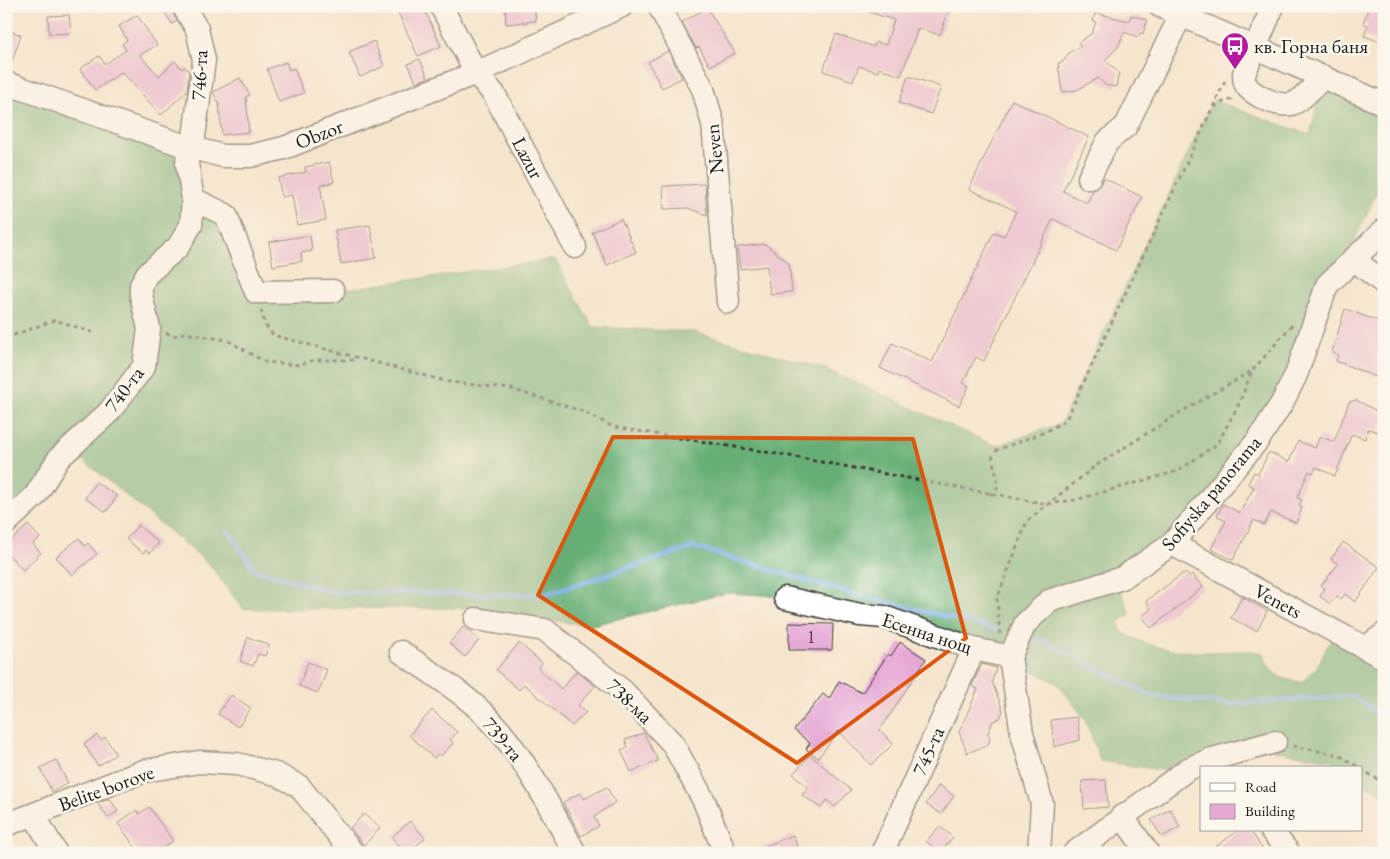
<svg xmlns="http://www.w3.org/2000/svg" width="1390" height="859" font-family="'EB Garamond',serif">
<rect width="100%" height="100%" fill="#fbf7ec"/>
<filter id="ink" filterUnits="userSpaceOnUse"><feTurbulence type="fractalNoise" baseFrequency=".02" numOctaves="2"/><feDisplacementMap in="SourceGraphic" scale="10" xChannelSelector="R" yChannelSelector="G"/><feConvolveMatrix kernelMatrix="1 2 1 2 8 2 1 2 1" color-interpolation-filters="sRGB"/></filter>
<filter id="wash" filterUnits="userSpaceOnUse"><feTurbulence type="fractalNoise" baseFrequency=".0096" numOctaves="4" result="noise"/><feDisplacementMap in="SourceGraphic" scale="20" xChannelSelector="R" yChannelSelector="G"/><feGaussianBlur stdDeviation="1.12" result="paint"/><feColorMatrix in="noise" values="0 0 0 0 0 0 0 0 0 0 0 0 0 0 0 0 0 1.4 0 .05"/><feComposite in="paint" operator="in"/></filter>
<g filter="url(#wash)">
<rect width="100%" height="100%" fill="#f6e5cd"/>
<!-- forest -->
<path fill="#66ae75" stroke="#416548" d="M1324,77L1384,115V177L1274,413L1172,544L1117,580L1130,614L1119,622L1121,631C1164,658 1204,651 1252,651L1263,653C1272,676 1278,679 1302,682L1317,667L1333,635L1384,662V795L1361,783V768H1341L1332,760L1276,751L1253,737L1160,770L1100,761L1085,719L1057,683L1034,672L1019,657L1049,601L1010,657L798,597L727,593L588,626L475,608L243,609L208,563L83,460L35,496L6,523V83L188,147L193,199L226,215L256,292L333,291L555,259L593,327L694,332L826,369L996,446L1061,423L1213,100L1310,135Z"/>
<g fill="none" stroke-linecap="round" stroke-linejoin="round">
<!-- stream -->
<g stroke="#78ade6" stroke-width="5">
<path d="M228,531L255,570L333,592L544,595L694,547L846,592L996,629"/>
<path d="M1035,639L1046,642L1152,696L1231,704L1354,696L1384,718"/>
</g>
</g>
<g id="blocks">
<!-- building -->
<g fill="#e6a8d7">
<path d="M161,6H170L177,21L172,24Z"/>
<path d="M395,6H423L441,46L418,56Z"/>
<path d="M505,6H534L536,21L506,24Z"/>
<path d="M860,6H932L948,12L940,35L918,28L901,76L879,68L878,72L859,66L853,81L823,71L836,34L874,47L876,42L886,45L894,20L859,9Z"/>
<path d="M1369,6H1384V43L1364,36L1368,25L1363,23Z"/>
<path d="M707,8L735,53L710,66L699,47L696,48L682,22Z"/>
<path d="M1095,13L1129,21L1131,15L1147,20L1143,34L1140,33L1138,37L1124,32L1118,47L1105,60L1119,73L1116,87L1105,85L1098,78L1077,90L1062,92L1058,63L1063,62L1069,53L1081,46L1078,43L1092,33L1096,22L1093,21Z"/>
<path d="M69,15L71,33L49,34L48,16Z"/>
<path d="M137,15L157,45L140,55L159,76L175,61L182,69L185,67L189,71L187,91L161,115L122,72L95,90L80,69L99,56L105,64L126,50L122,44L127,40L119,26Z"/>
<path d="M6,30L21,35L9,70H6Z"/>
<path d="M374,41L384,66L360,77L349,52Z"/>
<path d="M668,51L682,78L662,88L648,62Z"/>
<path d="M420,59L428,78L416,82L408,64Z"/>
<path d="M286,62L289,70L294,68L304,93L279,102L267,69Z"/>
<path d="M908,76L941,87L931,114L899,103Z"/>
<path d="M240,78L250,95L246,97L249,132L222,135L219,104L213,92Z"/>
<path d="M1012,100L1089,137L1063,191L1087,203L1093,190L1097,189L1104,178L1142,197L1116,250L1053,219L984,361L976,357L963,383L969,386L959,406L880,368L892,343L932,362L994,232L1004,236L1016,211L969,189Z"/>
<path d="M329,162L334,182L320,185L326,220L297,225L292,195L282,197L278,178L306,172L305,167Z"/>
<path d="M705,184L707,215L688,208L664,209L663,186Z"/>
<path d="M621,219L636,252L607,265L592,232Z"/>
<path d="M370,225L376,258L341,264L335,230Z"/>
<path d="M310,235L312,251L301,253L302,261L273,266L269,242Z"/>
<path d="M765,244L789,263L792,292L770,294L767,266L740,269L737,247Z"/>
<path d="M1345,309L1384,323V380L1336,361L1338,355L1332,352Z"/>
<path d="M1356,400L1384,415L1378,432L1368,429L1365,439L1352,434L1335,476L1316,467L1313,473L1309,471L1297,498L1302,500L1299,506L1302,508L1296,523L1271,512L1264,525L1254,520L1233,560L1211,549L1226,521L1217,516L1223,504L1240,513L1254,487L1248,484L1254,472L1258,474L1269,452L1289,462L1298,441L1315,448L1320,436L1334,442L1349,402Z"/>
<path d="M96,482L117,496L106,512L85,498Z"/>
<path d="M28,525L40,538L33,544L41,553L23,570L6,552V545Z"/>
<path d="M138,525L159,543L150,553L146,550L143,553L126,539Z"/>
<path d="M79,538L85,546L88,543L97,554L72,575L56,557Z"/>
<path d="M1343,542L1379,567L1355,602L1345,594L1341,599L1337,596L1330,604L1320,596L1325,589L1321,586L1338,564L1331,559Z"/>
<path d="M1185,572L1189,577L1192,574L1203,587L1151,628L1142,616L1151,609L1146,601Z"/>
<path d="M1242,597L1267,611L1257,631L1231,618Z"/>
<path d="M789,623L833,624L832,650H789Z"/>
<path d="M463,627L479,640L465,657L449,643Z"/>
<path d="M248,637L269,645L265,656L258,654L253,666L240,661Z"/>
<path d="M900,642L926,659L880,730L893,744L871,765L839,731L818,758L806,749L810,743L794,730L823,694L829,699L839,681L862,693L888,654L891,656Z"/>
<path d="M519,643L542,663L538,668L561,689L577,671L595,686L578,705L586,712L572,726L524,684L519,690L496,670Z"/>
<path d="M308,662L327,670L318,693L299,686Z"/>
<path d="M982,664L996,668L992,682L1003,711L1000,718L993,721L988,733L990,739L988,745L967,753L959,732L978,689L972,686Z"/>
<path d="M231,695L251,708L238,727L218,714Z"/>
<path d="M432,710L457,732L450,740L453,743L441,756L437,754L434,758L409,735Z"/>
<path d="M1077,717L1080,740L1054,747L1051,720Z"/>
<path d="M644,733L658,761L631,772L621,750L628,747L625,740Z"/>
<path d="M97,735L101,740L105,737L116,754L98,766L84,744Z"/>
<path d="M810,755L851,790L835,807L827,800L821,808L802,795L808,787L793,774Z"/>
<path d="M56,760L68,783L52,792L40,768Z"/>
<path d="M1106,780L1108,807L1084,809L1082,781Z"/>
<path d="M939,785L954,796L941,814L926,804Z"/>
<path d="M607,787L615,802L594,817L599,826L581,836L563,802L580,793L584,799Z"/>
<path d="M110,799L118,811L108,818L97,803Z"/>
<path d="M149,807L173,841L156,853H139L118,823L137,810L139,814Z"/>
<path d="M1170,809L1180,827L1162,837L1151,820Z"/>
<path d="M364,814L380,828L364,845L350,828Z"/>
<path d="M410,821L425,838L408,853H405L392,837Z"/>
<path d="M940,826L953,838L939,853L926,841Z"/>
<path d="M1239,830H1250L1265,853H1207Z"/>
<path d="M793,835L800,853H751V852Z"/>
</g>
</g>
</g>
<g filter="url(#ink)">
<use href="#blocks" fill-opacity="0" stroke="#3d3a37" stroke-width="1"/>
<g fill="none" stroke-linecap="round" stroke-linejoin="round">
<!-- minor casing -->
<g stroke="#3d3a37" stroke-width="25">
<g id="minor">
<path d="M441,6L476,73L494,94L575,247"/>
<path d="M659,6L703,89L713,124L728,302"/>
<path d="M1160,6L1384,104"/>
<path d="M1273,6L1244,74C1244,78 1244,82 1246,85C1253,96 1279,107 1291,104C1301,102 1315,84 1324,77"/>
<path d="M6,83L188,147L223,156H250L284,148L476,73L622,6"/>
<path d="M1089,178L1107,142L1126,126L1181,15"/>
<path d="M193,199L226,215L256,292L333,291"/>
<path d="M1353,259L1384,283"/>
<path d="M6,523L35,496L59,458L109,412L144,366L149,329L141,295V285L147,274L178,247L191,225L193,199L187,164L188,147L194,137L204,60L197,29L183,6"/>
<path d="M1172,544L1384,658"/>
<path d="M785,598L860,615L884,617L974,649L1010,657"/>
<path d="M476,619L545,630L623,691L673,744L704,801L725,853"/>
<path d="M1365,648L1384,634"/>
<path d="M401,652C435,676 473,698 499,730C530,767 552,811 575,853"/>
<path d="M34,815L56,853"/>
<path d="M1122,816L1148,853"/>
<path d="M6,825L144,771L199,762L237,764L276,774L299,786L353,853"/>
<path d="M1271,830L1289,853"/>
<path d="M882,853L974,649"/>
<path d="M1039,853L1042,804L1022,733L1010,657L1025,624L1049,601L1122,578L1172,544L1258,440L1282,403L1296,375L1327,285L1384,230"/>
<path d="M1074,853L1188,769L1212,759L1275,742"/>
</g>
</g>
<!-- path -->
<g stroke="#3d3a37" stroke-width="3" stroke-dasharray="4 4" stroke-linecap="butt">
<path d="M1214,107L1225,101L1235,99"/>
<path d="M261,310L265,325L273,335L449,382L511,389L582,411L613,427L784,455L1047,504L1075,500L1178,471L1217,444L1239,404L1252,371L1292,325"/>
<path d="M166,333L173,336L184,333L227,340L265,362L299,365L314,360H356"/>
<path d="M6,338L55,320L95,333"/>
<path d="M990,495L997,489V477L992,458L997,450L1045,432L1066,420L1225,81"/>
<path d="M1000,634L997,599L1027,521L1094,467L1179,413L1252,371"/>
<path d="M1293,746L1339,755L1360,768"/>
<path d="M1361,769L1384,783"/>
</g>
<!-- minor -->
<use href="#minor" stroke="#fff" stroke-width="22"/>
</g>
</g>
<!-- marked area -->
<path d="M0 0H1390V859H0ZM613,437L913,439L966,638L797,763L538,595Z" fill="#f6e5cd" fill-opacity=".55" fill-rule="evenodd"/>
<path fill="none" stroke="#de560d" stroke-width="4" stroke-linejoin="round" d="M613,437L913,439L966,638L797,763L538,595Z"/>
<!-- icons -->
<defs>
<g id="bus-pin" transform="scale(1.4375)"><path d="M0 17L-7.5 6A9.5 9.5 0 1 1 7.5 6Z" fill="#b5179e" stroke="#fbf7ec"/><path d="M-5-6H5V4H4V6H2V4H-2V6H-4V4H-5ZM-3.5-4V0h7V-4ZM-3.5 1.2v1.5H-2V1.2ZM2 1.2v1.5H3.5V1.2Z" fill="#fff"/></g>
</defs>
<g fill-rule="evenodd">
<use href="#bus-pin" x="1235" y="46"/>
</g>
<g text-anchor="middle" stroke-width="5" stroke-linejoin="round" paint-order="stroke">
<!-- number labels -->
<g font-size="18" fill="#4e3f4b">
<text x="811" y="643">1</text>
</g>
<!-- poi labels -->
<g font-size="20" fill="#1c1c1c" stroke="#fbf7ec" text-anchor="start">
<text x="1254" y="53">кв. Горна баня</text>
</g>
<!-- street labels -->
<g font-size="20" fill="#1c1c1c" stroke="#fbf7ec">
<text transform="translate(199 75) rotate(-87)" y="7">746-та</text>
<text transform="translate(319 134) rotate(-21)" y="7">Obzor</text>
<text transform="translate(714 149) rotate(-96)" y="7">Neven</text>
<text transform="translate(528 158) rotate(62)" y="7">Lazur</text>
<text transform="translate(124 389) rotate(-53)" y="7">740-та</text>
<text transform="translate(1211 493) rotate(-50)" y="7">Sofiyska panorama</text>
<text transform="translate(1278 601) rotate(28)" y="7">Venets</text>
<text transform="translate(927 633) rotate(18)" y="7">Есенна нощ</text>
<text transform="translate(630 701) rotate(44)" y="7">738-ма</text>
<text transform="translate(503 739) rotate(50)" y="7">739-та</text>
<text transform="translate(928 751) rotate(-66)" y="7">745-та</text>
<text transform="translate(106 788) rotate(-20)" y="7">Belite borove</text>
</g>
</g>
<!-- margin -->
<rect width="1390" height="859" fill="none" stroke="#fbf7ec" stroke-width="25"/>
<!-- legend -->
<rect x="1200" y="766" width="162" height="65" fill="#fbf7ec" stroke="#a29f99"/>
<rect x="1210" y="783" width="25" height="8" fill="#ffffff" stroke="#a29f99"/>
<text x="1245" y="792" font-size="15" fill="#1c1c1c">Road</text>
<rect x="1210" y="804" width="25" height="15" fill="#e6a8d7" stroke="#a29f99"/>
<text x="1245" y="816" font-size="15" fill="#1c1c1c">Building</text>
</svg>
